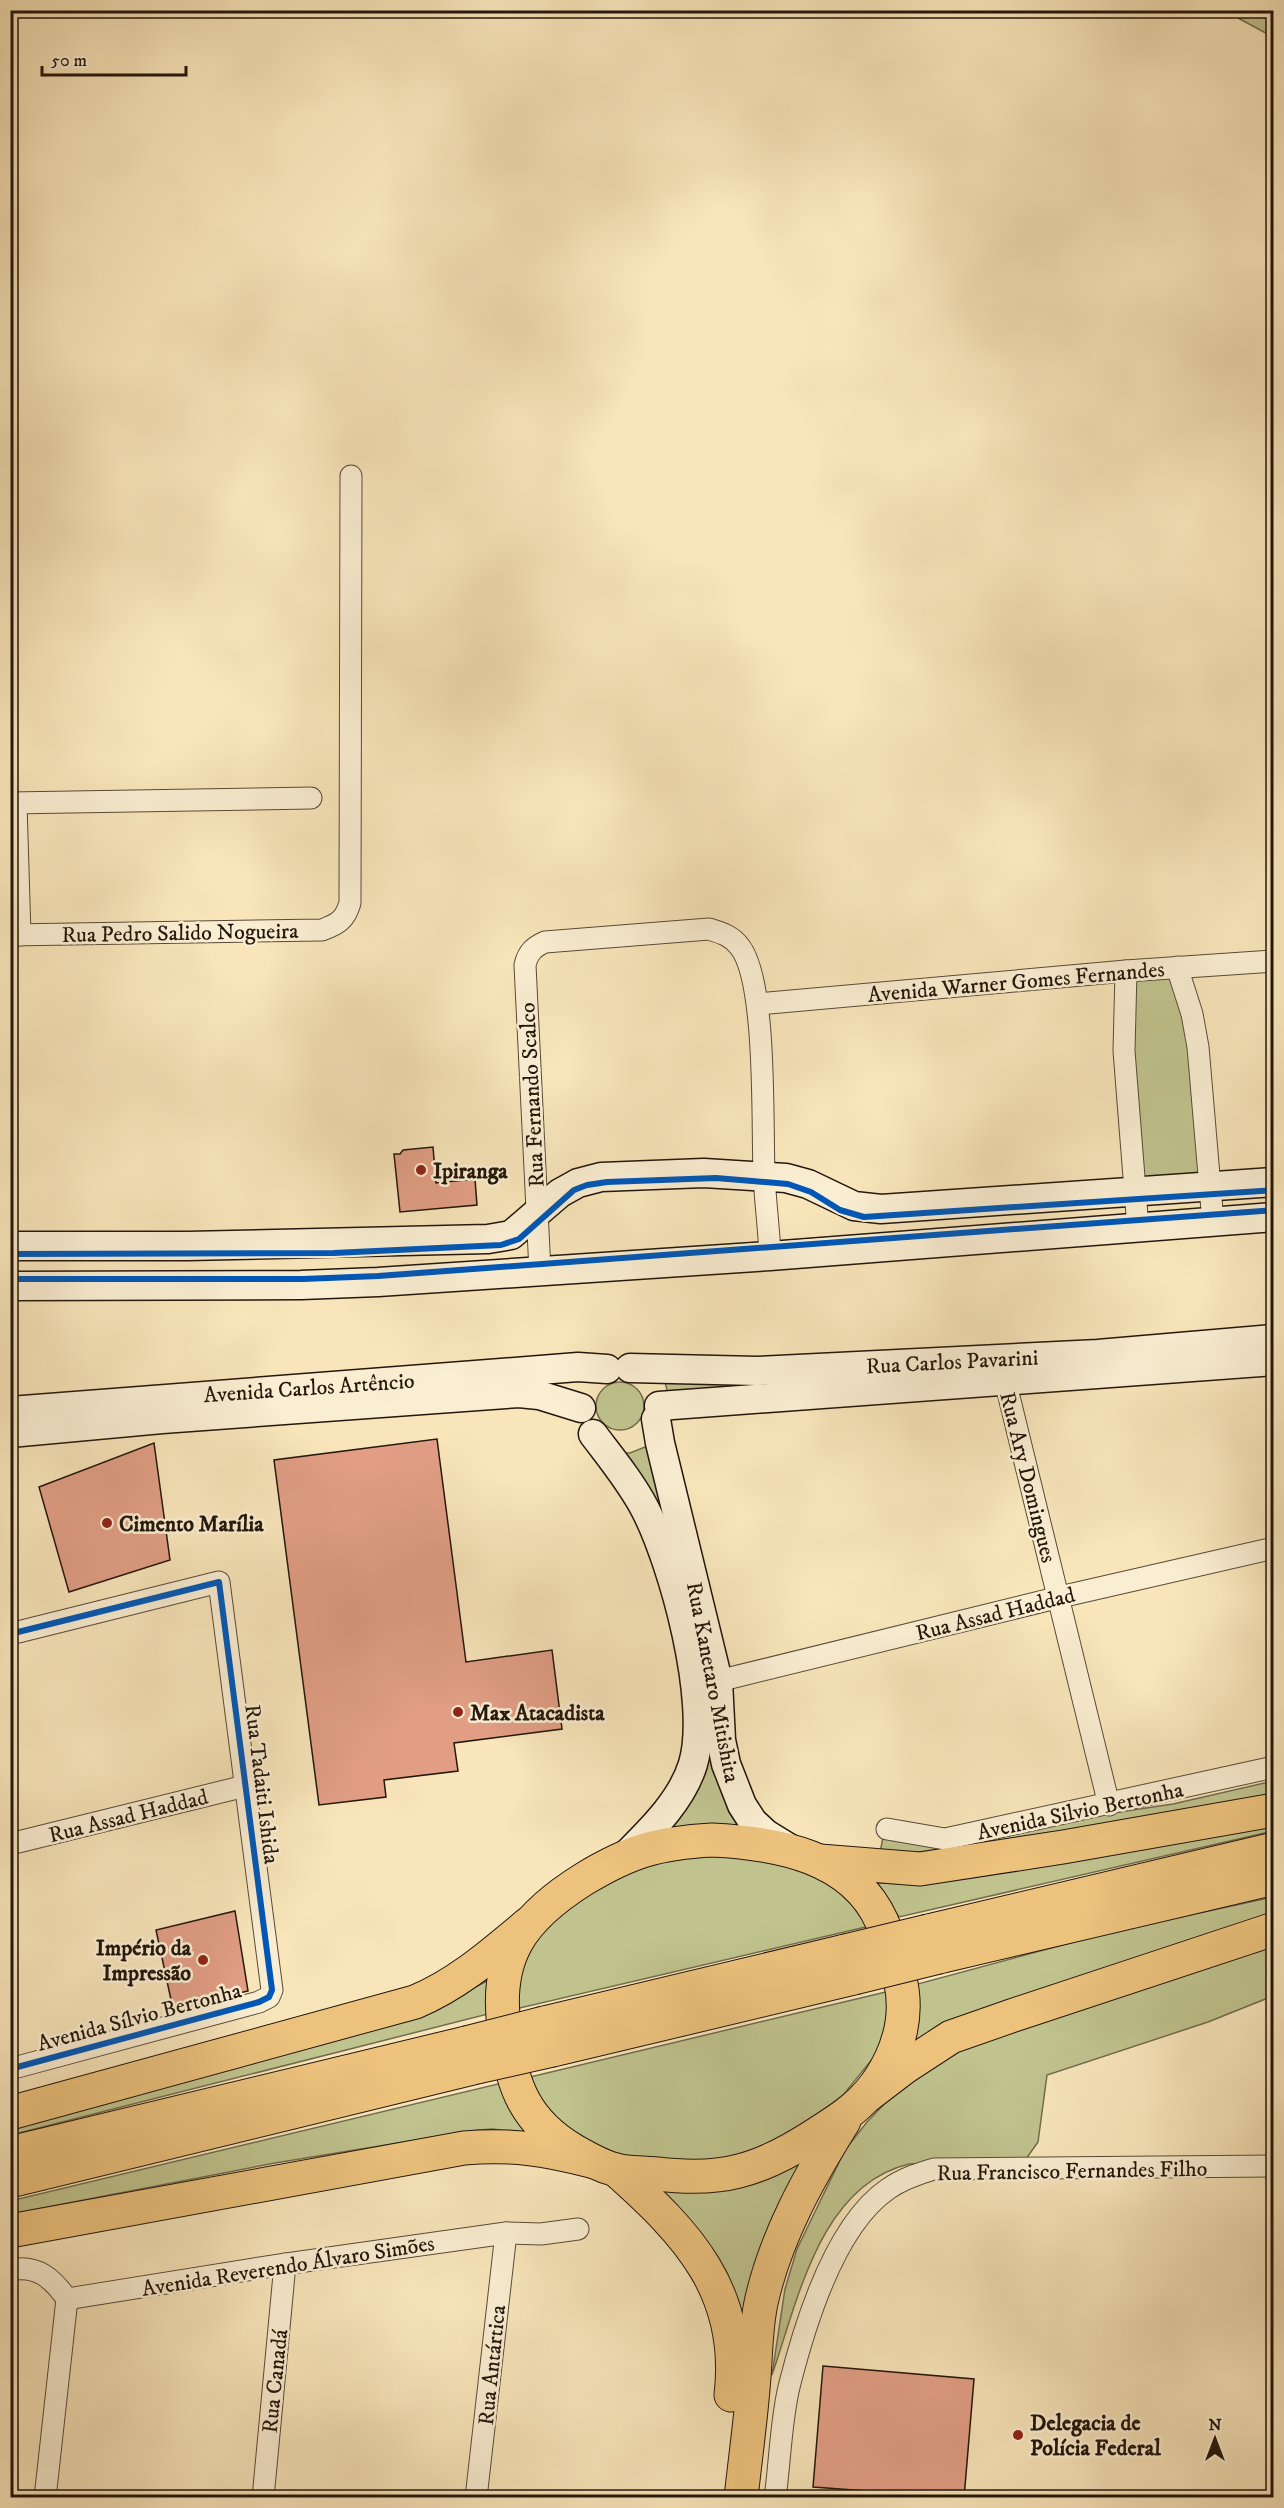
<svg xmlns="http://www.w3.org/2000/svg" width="1284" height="2508" font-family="'IM FELL DW Pica',serif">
<rect width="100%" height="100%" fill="#f8e5ba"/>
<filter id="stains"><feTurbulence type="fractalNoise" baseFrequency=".00333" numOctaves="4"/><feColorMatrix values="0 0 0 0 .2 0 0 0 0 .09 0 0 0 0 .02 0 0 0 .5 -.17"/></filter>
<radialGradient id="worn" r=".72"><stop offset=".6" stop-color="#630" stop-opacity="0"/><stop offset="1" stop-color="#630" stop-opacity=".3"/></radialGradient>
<!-- green -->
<g fill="#c0c38e" stroke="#726c4d" stroke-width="1.5">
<path d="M1225,11H1273V37Z"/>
<path d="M1177,967L1211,1186L1134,1191L1126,971Z"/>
<path d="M732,1381L734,1390L668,1394L665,1382Z"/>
<circle cx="620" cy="1406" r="24"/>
<path d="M650,1445L678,1559L619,1453H630Z"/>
<path d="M707,1731L721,1791L728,1807L748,1833L659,1835Z"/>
<path d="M1273,1781V1800L879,1858L883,1837L1079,1818L1173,1804Z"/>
<path d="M1273,1824V1831L899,1917L877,1883L912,1884Z"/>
<path d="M730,1850L831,1877L874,1925L507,2011L514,1969L554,1916L627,1867Z"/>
<path d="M1273,1897V1920L913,2047L914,1985L1107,1933Z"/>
<path d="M1273,1940V1996L1208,2022L1047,2075L1038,2142L1026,2159L909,2164C820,2185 798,2300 772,2375L785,2289L797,2249L845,2150L867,2122L889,2099L918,2075L974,2042Z"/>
<path d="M487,1981L488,2014L11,2135V2128L413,2019Z"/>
<path d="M890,1991L891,2013L878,2052L844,2094L814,2117L760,2149L726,2158L691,2163L621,2155L602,2148L563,2127L539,2097L530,2077Z"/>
<path d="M506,2082L535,2135L493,2129L478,2130L275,2163L11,2214L10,2201Z"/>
<path d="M802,2159L748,2338L649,2188Z"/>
</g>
<!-- building -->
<g fill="#e19e85" stroke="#23160c" stroke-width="1.5">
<path d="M433,1147L436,1183L475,1179L477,1205L400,1212L394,1154H400L403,1150Z"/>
<path d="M437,1439L466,1662L552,1650L562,1729L454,1743L458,1771L384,1780L386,1797L319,1805L274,1460Z"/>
<path d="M154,1443L170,1560L69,1592L39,1487Z"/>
<path d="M235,1911L248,1991L173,2009L156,1930Z"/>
<path d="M823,2366L974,2379L964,2498L892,2494V2498H867V2491L813,2487Z"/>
</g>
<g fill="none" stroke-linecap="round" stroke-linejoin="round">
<!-- minor casing -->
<g stroke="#584a38" stroke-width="23">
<g id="minor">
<path d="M10,803L311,798"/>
<path d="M16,803L20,935"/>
<path d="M10,935L322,930C338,924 345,920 350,903L351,476"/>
<path d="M1177,967L1192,1014L1198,1047L1213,1222"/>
<path d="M1126,971L1124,1051L1138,1228"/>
<path d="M758,1004L1126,971L1274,961"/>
<path d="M540,1271L525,965C528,952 534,947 545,942L709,929C722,933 732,936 740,947C767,982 762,1124 764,1173C765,1201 769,1228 770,1256"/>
<path d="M1002,1368L1109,1805"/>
<path d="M10,1634L219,1582L272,1990L269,1997L259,2002L10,2069"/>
<path d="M718,1681L1060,1597L1274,1548"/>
<path d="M887,1829L945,1839L1274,1767"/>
<path d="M10,1844L245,1786"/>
<path d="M10,2270C37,2264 53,2279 67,2299L285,2264L506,2233L541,2234L578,2229"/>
<path d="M45,2498L67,2299"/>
<path d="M263,2498L285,2264"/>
<path d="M476,2498L506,2233"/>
<path d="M775,2498C780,2463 781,2416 790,2383C805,2324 835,2225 888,2189C902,2179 917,2174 934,2169L1274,2166"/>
</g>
</g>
<!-- secondary casing -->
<g stroke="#23160c" stroke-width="31">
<g id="secondary">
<path d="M10,1246H188L488,1239L511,1235L560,1193L578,1183L601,1177L704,1173L786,1178L808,1184L854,1206L881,1209L1274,1182"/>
<path d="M10,1286L301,1285L378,1282L770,1256L1274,1217"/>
<path d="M630,1368L757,1371L1098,1354L1274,1339"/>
<path d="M659,1406L1274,1361"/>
<path d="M10,1411L578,1367L607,1369"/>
<path d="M656,1419L660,1443L718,1681L721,1740L726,1764L742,1805L753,1822L766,1834L792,1850"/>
<path d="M10,1433L162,1419L519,1393L539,1395L581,1408"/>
<path d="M593,1434C611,1458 631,1482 645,1509C674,1565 711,1703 693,1764C682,1800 652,1829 626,1855"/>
</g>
</g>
<!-- trunk casing -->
<g stroke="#23160c" stroke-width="35">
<g id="trunk">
<path d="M712,1840C776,1843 853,1856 882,1922C890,1940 895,1960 900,1979C913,2033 884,2090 838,2120C808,2140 775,2162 739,2171C713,2178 683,2177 657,2174C644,2173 629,2173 616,2170C600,2166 587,2158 573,2150C526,2122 512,2087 505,2034C493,1958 520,1919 584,1879C630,1851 658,1843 712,1840Z"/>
<path d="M616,2170C688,2234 743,2292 731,2395"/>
<path d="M741,2498C745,2461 750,2425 753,2389C756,2360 755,2331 761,2303C775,2238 809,2177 844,2121"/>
</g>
</g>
<!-- motorway casing -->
<g stroke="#23160c" stroke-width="35">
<g id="motorway">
<path d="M820,1861L920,1869L1063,1847L1274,1810"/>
<path d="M928,1931L1274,1849"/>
<path d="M939,1957L1274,1878"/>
<path d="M544,2023L845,1951"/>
<path d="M553,2050L854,1978"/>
<path d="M867,2096L905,2067L951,2037L1011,2016L1274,1929"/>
<path d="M10,2113L415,2002C458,1984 492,1954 528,1924"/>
<path d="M10,2153L466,2043"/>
<path d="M10,2181L473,2068"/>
<path d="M10,2231L464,2148C512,2144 545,2149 591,2161"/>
</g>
</g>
<!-- minor -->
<use href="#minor" stroke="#faeed2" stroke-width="21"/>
<!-- secondary -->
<use href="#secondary" stroke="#faeed2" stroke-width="28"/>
<!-- trunk -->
<use href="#trunk" stroke="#ecc27d" stroke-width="33"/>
<!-- motorway -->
<use href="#motorway" stroke="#ecc27d" stroke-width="33"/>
<!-- motorway-bridge casing -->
<g stroke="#23160c" stroke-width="35" stroke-linecap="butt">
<g id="motorway-bridge">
<path d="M845,1951L928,1931"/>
<path d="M854,1978L939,1957"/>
<path d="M466,2043L544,2023"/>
<path d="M473,2068L553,2050"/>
</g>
</g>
<!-- motorway-bridge -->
<use href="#motorway-bridge" stroke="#ecc27d" stroke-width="33"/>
<!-- cycleway casing -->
<g stroke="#faeed2" stroke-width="10">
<g id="cycleway">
<path d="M10,1254L334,1253L501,1245L519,1239L574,1190L587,1185L607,1182L716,1178L788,1184L811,1192L840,1210L864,1217L1274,1190"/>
<path d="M10,1279H303L378,1276L1274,1210"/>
<path d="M10,1634L219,1582L272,1990L269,1997L259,2002L10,2069"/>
</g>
</g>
<!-- cycleway -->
<use href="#cycleway" stroke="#0057b8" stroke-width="6"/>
</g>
<!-- markers -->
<g fill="#8f2418" stroke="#faeed2" stroke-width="2">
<circle cx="421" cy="1170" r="6"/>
<circle cx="107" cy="1523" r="6"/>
<circle cx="458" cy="1712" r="6"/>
<circle cx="203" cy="1960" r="6"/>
<circle cx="1018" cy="2435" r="6"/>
</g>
<g text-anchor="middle" stroke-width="5" stroke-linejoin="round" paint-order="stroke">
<!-- street labels -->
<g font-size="22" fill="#23160c" stroke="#faeed2">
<text transform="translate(180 932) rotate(-1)" y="8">Rua Pedro Salido Nogueira</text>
<text transform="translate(1016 981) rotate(-5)" y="8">Avenida Warner Gomes Fernandes</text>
<text transform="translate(531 1095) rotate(-93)" y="8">Rua Fernando Scalco</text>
<text transform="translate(952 1361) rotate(-3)" y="8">Rua Carlos Pavarini</text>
<text transform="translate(309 1387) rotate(-4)" y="8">Avenida Carlos Artêncio</text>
<text transform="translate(1029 1477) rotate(76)" y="8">Rua Ary Domingues</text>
<text transform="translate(995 1613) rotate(-14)" y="8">Rua Assad Haddad</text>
<text transform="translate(714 1682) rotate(79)" y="8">Rua Kanetaro Mitishita</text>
<text transform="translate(263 1784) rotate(83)" y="8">Rua Tadaiti Ishida</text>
<text transform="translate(1080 1810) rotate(-12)" y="8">Avenida Silvio Bertonha</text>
<text transform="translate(128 1815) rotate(-14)" y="8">Rua Assad Haddad</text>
<text transform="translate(139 2016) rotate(-15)" y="8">Avenida Sílvio Bertonha</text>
<text transform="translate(1072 2170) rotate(-1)" y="8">Rua Francisco Fernandes Filho</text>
<text transform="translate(288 2265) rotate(-9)" y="8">Avenida Reverendo Álvaro Simões</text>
<text transform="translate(491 2365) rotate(-84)" y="8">Rua Antártica</text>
<text transform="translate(274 2381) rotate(-84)" y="8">Rua Canadá</text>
</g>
<!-- poi labels -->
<g font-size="22" font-weight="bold" fill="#23160c" stroke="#faeed2" text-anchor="start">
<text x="433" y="1178">Ipiranga</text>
<text x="119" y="1531">Cimento Marília</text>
<text x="470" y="1720">Max Atacadista</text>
<text x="191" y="1955" text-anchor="end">Império da<tspan x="191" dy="25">Impressão</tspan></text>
<text x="1030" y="2430">Delegacia de<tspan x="1030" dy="25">Polícia Federal</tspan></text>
</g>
</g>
<!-- margin -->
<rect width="1284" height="2508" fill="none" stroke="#f8e5ba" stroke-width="36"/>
<rect x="12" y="12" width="1260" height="2484" fill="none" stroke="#23160c" stroke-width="3"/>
<rect x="18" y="18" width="1248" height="2472" fill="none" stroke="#23160c" stroke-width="1.5"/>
<!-- north arrow -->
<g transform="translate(1215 2439)" stroke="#faeed2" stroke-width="4.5" paint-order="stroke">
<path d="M0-4.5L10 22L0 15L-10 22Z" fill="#23160c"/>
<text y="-9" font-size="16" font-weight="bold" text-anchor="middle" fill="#23160c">N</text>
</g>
<!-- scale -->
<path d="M42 66v9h144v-9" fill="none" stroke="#23160c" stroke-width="3"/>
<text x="51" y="66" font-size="18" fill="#23160c" stroke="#faeed2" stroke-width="4.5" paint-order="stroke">50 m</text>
<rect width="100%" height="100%" filter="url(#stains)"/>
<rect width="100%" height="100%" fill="url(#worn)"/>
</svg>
